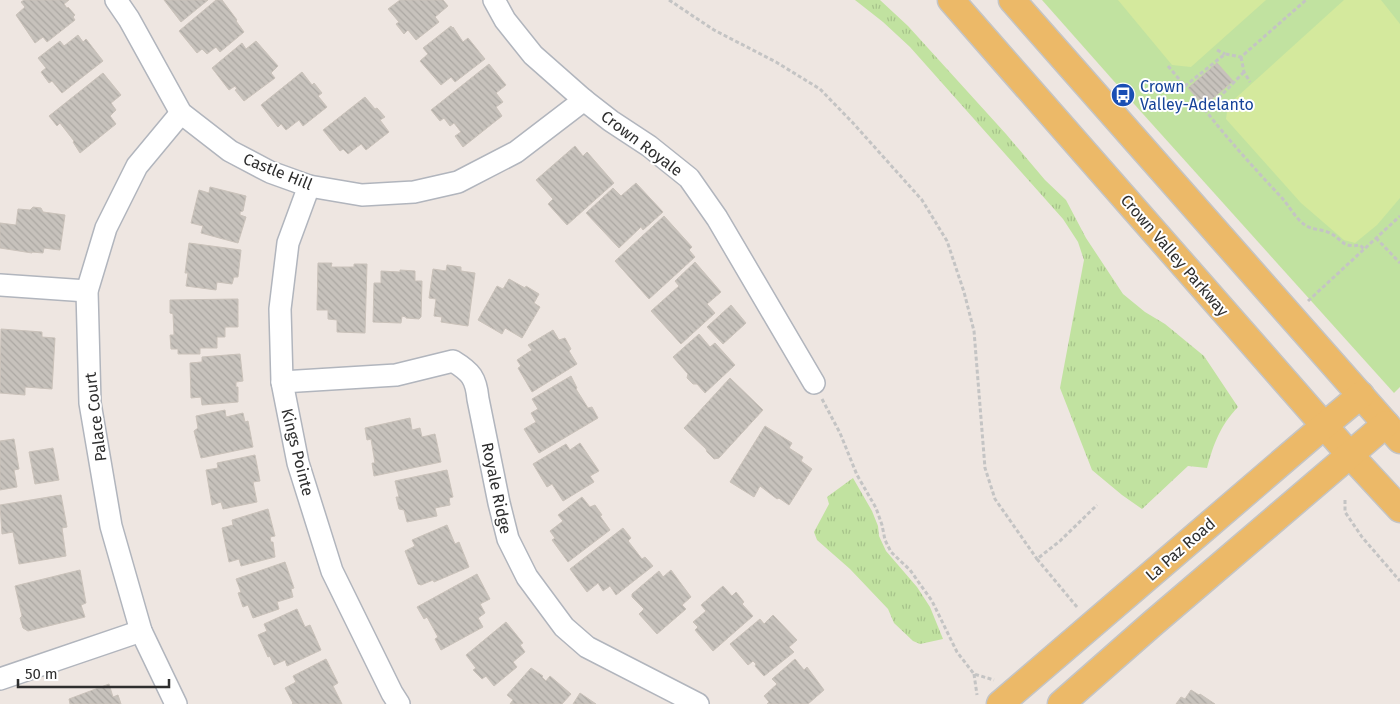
<svg xmlns="http://www.w3.org/2000/svg" width="1400" height="704" font-family="'Fira Sans',sans-serif">
<defs>
<pattern id="grass-tufts" width="24" height="20" patternUnits="userSpaceOnUse" patternTransform="scale(1.25)"><rect width="24" height="20" fill="#c1e2a0"/><path d="M3 7l-1-3M5 7V3M7 7l1-3M15 17l-1-3M17 17v-4M19 17l1-3" fill="none" stroke="#a6c28a"/></pattern>
<pattern id="building-back-hatch" width="6" height="6" patternUnits="userSpaceOnUse" patternTransform="scale(1.25)"><rect width="6" height="6" fill="#c7c2bc"/><path d="M-1 5l2 2M0 0l6 6M5-1l2 2" fill="none" stroke="#aba7a2"/></pattern>
</defs>
<rect width="100%" height="100%" fill="#eee6e1"/>
<!-- grass -->
<g fill="url(#grass-tufts)">
<path d="M855,0H880L908,26L1006,134L1045,180L1066,200L1086,238L1123,294L1145,312L1165,324L1204,356L1238,407C1220,426 1214,443 1207,468L1188,466L1142,509L1122,495L1092,470L1060,388L1084,260L1078,242L1063,219L910,47L883,22Z"/>
<path d="M853,478L872,511L878,526L879,536L886,551L917,587L930,607L943,639L920,644L913,641L894,623L888,609L850,569L817,540L814,532L829,504L827,497Z"/>
</g>
<!-- park -->
<path fill="#c1e2a0" d="M1042,0H1400V387L1394,393L1143,114Z"/>
<!-- pitch -->
<g fill="#d4e99d">
<path d="M1118,0H1266L1191,67L1172,65Z"/>
<path d="M1344,0H1381L1400,24V198L1377,225L1355,243L1344,240L1301,203L1226,119L1228,105Z"/>
</g>
<!-- building -->
<g fill="url(#building-back-hatch)" stroke="#cac2ba">
<path d="M24,0H69L64,4L67,8L68,7L75,15L73,17L75,20L47,42L43,37L35,43L16,15L25,7L21,2Z"/>
<path d="M164,0H208L181,22Z"/>
<path d="M216,0H222L237,20L236,21L244,32L220,52L216,47L207,54L202,49L197,53L179,31Z"/>
<path d="M400,0H443L448,6L435,17L439,22L416,40L408,30L404,34L396,24L399,22L388,9Z"/>
<path d="M451,26L452,28L453,27L463,42L468,38L485,59L455,82L451,77L441,85L420,61L428,54L423,48Z"/>
<path d="M78,35L83,42L86,39L103,61L62,93L52,81L49,83L41,72L46,68L38,58L60,41L64,46Z"/>
<path d="M256,41L278,66L271,73L275,78L244,101L235,90L237,89L235,86L229,90L212,68L242,43L246,49Z"/>
<path d="M1217,63L1233,81L1204,106L1188,88Z"/>
<path d="M489,64L506,85L496,93L503,102L496,107L502,116L463,147L455,136L461,132L454,123L450,126L444,118L440,121L431,110Z"/>
<path d="M302,72L312,85L314,83L322,93L318,96L327,107L303,126L299,120L286,130L281,124L278,127L261,105Z"/>
<path d="M103,73L121,95L111,103L116,110L110,116L116,124L80,153L73,142L74,141L60,123L57,126L49,116Z"/>
<path d="M365,97L375,109L377,108L385,117L380,120L389,132L366,150L361,144L348,154L343,149L340,151L323,130Z"/>
<path d="M575,146L583,156L587,152L614,183L567,225L548,204L553,199L536,180Z"/>
<path d="M636,183L663,212L643,230L641,227L619,248L586,213L613,188L621,196Z"/>
<path d="M210,187L246,196L243,211L240,212V215L246,217L238,243L201,233L203,226L191,223L199,190L209,193Z"/>
<path d="M33,207L41,208L43,212L65,215L60,250L44,248L43,253L32,252V253L0,248V223L16,225L18,209L30,210Z"/>
<path d="M664,216L692,247L689,250L695,257L649,299L615,261Z"/>
<path d="M189,243L241,250L238,277H234L232,284L217,282L216,290L186,286L188,273H185Z"/>
<path d="M695,262L721,292L707,304L715,313L681,344L651,311L679,286L675,281Z"/>
<path d="M318,263H332L331,267H354V264H367L365,333L337,332V320L328,319V310H317Z"/>
<path d="M447,265L461,267V271L475,273L468,326L441,322L442,317L434,316L436,299L429,298L433,269L446,271Z"/>
<path d="M400,270L415,271V281H422L421,317L419,319L406,318V317L402,316L401,323L373,322L374,283H381V271L400,272Z"/>
<path d="M509,279L525,288L526,286L539,294L534,303L540,307L522,338L505,328L502,334L478,320L497,286L503,289Z"/>
<path d="M238,299V327H225V337H217V348H200V354H178V349H171L170,335H174L173,314L170,313V300Z"/>
<path d="M731,305L746,323L723,344L707,327Z"/>
<path d="M1,329L42,332V337L55,338L52,389L25,387V395L0,393Z"/>
<path d="M553,330L559,340L565,338L571,349L569,351L577,364L532,392L518,368L521,366L517,360L532,350L528,345Z"/>
<path d="M699,334L710,347L715,343L735,365L705,393L697,384H693L687,378L688,374L673,357Z"/>
<path d="M240,354L243,381L236,382V387H238V402L202,405L201,397L191,398L190,363L202,362V357Z"/>
<path d="M571,376L577,388L576,389L588,408L592,407L598,418L539,453L524,429L536,422L531,413L538,409L532,399Z"/>
<path d="M730,378L763,410L719,458L714,459L707,452L706,449L684,428Z"/>
<path d="M225,410L226,417L243,413L245,422L248,421L253,447L201,458L194,431L198,428L196,416Z"/>
<path d="M410,418L412,430L420,428L422,437L435,434L441,462L374,476L372,463H375L371,439L367,440L365,428Z"/>
<path d="M765,426L792,443L789,448L803,457L801,461L812,469L789,505L779,498L777,499L760,486L754,497L730,482Z"/>
<path d="M14,439L19,469L14,470L17,487L0,490V441Z"/>
<path d="M580,443L599,471L590,476L594,482L563,501L552,484L547,487L533,464L566,444L570,450Z"/>
<path d="M53,448L59,480L35,484L29,452Z"/>
<path d="M255,455L260,481L253,482L257,502L223,509L221,502L212,505L206,470L218,468L217,463Z"/>
<path d="M447,470L453,497L449,498L450,505L435,508L437,516L407,522L404,510L399,509L396,497H399L395,481Z"/>
<path d="M61,495L67,527L62,528L66,556L19,564L13,532L2,534L0,505Z"/>
<path d="M582,497L590,507L595,505L602,515L600,516L610,530L568,562L552,540L555,538L550,531L563,521L558,515Z"/>
<path d="M268,509L275,536L270,537L271,542H273L275,557L241,566L239,559L229,562L222,528L233,525L232,520Z"/>
<path d="M447,525L455,544L459,542L469,567L434,582L433,580L421,585L418,584L405,551L415,546L412,540Z"/>
<path d="M623,528L631,538L628,541L642,559L645,557L653,566L616,595L610,586L603,591L598,583L587,592L570,569Z"/>
<path d="M285,562L294,588L291,589L293,597L277,602L279,609L253,618L248,605L243,607L238,593L241,592L236,579Z"/>
<path d="M80,570L86,603L81,605L85,617L28,631L23,628L20,618L22,616L15,586Z"/>
<path d="M671,570L691,597L682,605L686,609L657,634L639,614L644,609L632,597V594L659,571L663,577Z"/>
<path d="M477,574L490,599L480,604L485,613L478,618L483,627L441,650L435,639L438,637L427,617L424,619L417,607Z"/>
<path d="M723,586L732,596L736,592L744,602L742,604L753,616L713,651L695,630L698,627L693,622L706,611L701,605Z"/>
<path d="M297,609L305,627L310,625L321,650L287,666L285,660L274,665L270,656L268,657L258,635L267,631L264,624Z"/>
<path d="M773,615L797,640L789,647L794,652L764,676L755,666L756,664L753,661L748,665L730,644L760,619L764,624Z"/>
<path d="M506,622L523,643L520,645L525,652L513,662L517,667L494,686L486,676L482,679L473,670L476,668L466,655Z"/>
<path d="M326,659L338,683L333,686L342,704H292L293,703L285,688L296,682L293,676Z"/>
<path d="M795,659L804,670L807,667L824,690L808,704H767L769,702L764,696L777,684L772,679Z"/>
<path d="M531,668L543,676L542,677L546,681L550,676L571,694L562,704H510L513,700L507,695Z"/>
<path d="M109,684L113,697L118,695L121,704H70L69,699Z"/>
<path d="M1191,690L1199,695L1200,694L1215,704H1176L1181,697L1185,699Z"/>
<path d="M580,693L596,704H573Z"/>
</g>
<g fill="none" stroke-linecap="round" stroke-linejoin="round">
<!-- minor casing -->
<g stroke="#b1b5bd" stroke-width="24">
<g id="minor">
<path d="M116,0L129,19L181,113L230,151L270,172L309,186L362,195L414,192L458,182L516,152L584,100"/>
<path d="M494,0L505,20L533,55L584,100L611,121L649,146L689,178L717,218L814,383"/>
<path d="M309,186L288,243L280,309L282,382L298,463L332,571L392,693L399,704"/>
<path d="M0,285L87,291"/>
<path d="M282,382L396,375L453,361C471,372 476,378 478,399L499,503L508,539L527,577L564,627L587,647L698,704"/>
<path d="M0,679L141,631"/>
<path d="M176,704L141,631L111,526L90,403L87,291L106,228L137,166L181,113"/>
</g>
</g>
<!-- major casing -->
<g stroke="#c4c4c4" stroke-width="29">
<g id="major">
<path d="M951,0L1350,455L1400,509"/>
<path d="M1012,0L1400,440"/>
<path d="M1000,704L1325,425L1361,395"/>
<path d="M1061,704L1152,624L1386,424"/>
</g>
</g>
<!-- path -->
<g stroke="#c4c4c4" stroke-width="3" stroke-dasharray="4 2.5" stroke-linecap="butt">
<path d="M669,0L714,30L776,62L820,89L853,123L922,200L947,241L964,292L974,331L985,468L995,499L1037,559"/>
<path d="M1217,50L1225,54"/>
<path d="M1241,57L1244,72L1250,82"/>
<path d="M1168,66L1185,86L1225,54L1241,57L1306,0"/>
<path d="M1244,72L1206,111C1230,142 1256,170 1282,198C1289,206 1296,219 1305,225C1312,230 1322,229 1330,233C1343,240 1342,248 1360,245L1364,249"/>
<path d="M1376,238L1400,263"/>
<path d="M1308,301L1400,216"/>
<path d="M822,399L840,433L857,475L876,508L882,525L885,540L891,552L910,570L932,601L957,652L974,674L994,680"/>
<path d="M1345,500V512L1362,537L1400,581"/>
<path d="M1077,607L1037,559L1060,541L1097,505"/>
<path d="M974,674L977,695"/>
</g>
<!-- minor -->
<use href="#minor" stroke="#fff" stroke-width="21"/>
<!-- major -->
<use href="#major" stroke="#ecb968" stroke-width="26"/>
</g>
<!-- icons -->
<defs>
<g id="bus-disc" transform="scale(1.25)"><circle r="9.5" fill="#1a4fb4" stroke="#fff"/><path d="M-5-6H5V4H4V6H2V4H-2V6H-4V4H-5ZM-3.5-4V0h7V-4ZM-3.5 1.2v1.5H-2V1.2ZM2 1.2v1.5H3.5V1.2Z" fill="#fff"/></g>
</defs>
<g fill-rule="evenodd">
<use href="#bus-disc" x="1123" y="95"/>
</g>
<g text-anchor="middle" stroke-width="4" stroke-linejoin="round" paint-order="stroke">
<!-- transit labels -->
<g font-size="16" fill="#164399" stroke="#fff" text-anchor="start">
<text x="1140" y="92">Crown<tspan x="1140" dy="18">Valley-Adelanto</tspan></text>
</g>
<!-- street labels -->
<g font-size="16" fill="#2e2e2e" stroke="#fff">
<text transform="translate(642 143) rotate(37)" y="6">Crown Royale</text>
<text transform="translate(278 171) rotate(22)" y="6">Castle Hill</text>
<text transform="translate(1175 255) rotate(49)" y="6">Crown Valley Parkway</text>
<text transform="translate(95 417) rotate(-97)" y="6">Palace Court</text>
<text transform="translate(298 452) rotate(76)" y="6">Kings Pointe</text>
<text transform="translate(497 488) rotate(78)" y="6">Royale Ridge</text>
<text transform="translate(1180 549) rotate(-41)" y="6">La Paz Road</text>
</g>
</g>
<!-- scale -->
<path d="M18 679v8h151v-8" fill="none" stroke="#2e2e2e" stroke-width="2.5"/>
<text x="25" y="679" font-size="15" fill="#2e2e2e" stroke="#ffffff" stroke-width="4" paint-order="stroke">50 m</text>
</svg>
